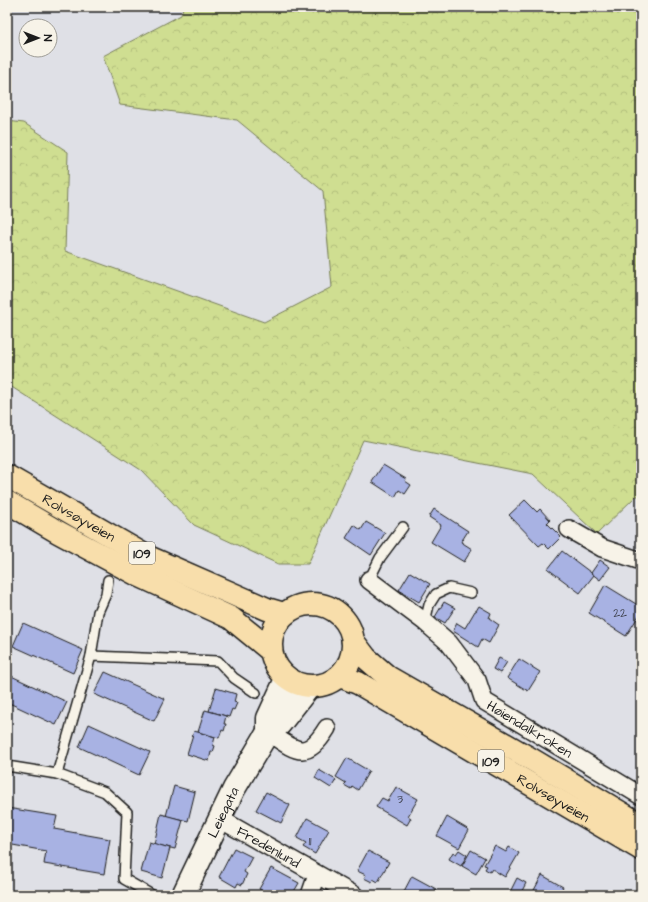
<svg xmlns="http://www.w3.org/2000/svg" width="648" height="902" font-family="'Architects Daughter',sans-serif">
<defs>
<pattern id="forest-crowns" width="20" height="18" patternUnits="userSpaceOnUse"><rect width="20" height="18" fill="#cfde91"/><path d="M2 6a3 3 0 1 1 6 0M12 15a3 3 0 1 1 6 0" fill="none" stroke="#b1be7c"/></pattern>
</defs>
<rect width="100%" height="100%" fill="#dfe0e6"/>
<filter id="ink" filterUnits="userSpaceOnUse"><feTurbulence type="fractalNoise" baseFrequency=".025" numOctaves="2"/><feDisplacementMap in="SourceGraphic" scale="8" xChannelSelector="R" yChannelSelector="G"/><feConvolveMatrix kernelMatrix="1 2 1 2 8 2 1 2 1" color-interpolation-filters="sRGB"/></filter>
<g filter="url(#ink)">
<!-- forest -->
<path fill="url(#forest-crowns)" stroke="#767d56" d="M183,7H641V496H636L597,534L533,474L363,440L308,564H278L194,525L141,470L7,384V121L24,123L68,152L65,251L264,322L332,287L323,191L237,120L120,105L103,56L181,15Z"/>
<!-- building -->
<g fill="#a8b2e3" stroke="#1c1c1c">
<path d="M383,465L406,479L405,481L411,485L405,494L399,490L395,497L372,482Z"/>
<path d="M525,500L537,512L540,509L550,520L547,523L561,537L549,549L543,543L539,546L509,515Z"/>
<path d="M434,509L468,531L461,542L472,549L464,562L431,542L441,525L429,517Z"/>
<path d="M366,522L385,533L371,555L346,538L354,525L361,530Z"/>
<path d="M562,551L594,575L580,593L548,569Z"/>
<path d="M600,560L610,567L600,580L591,573Z"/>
<path d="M410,572L430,584L419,602L399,590Z"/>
<path d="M605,585L641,607V612L626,636L589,613Z"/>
<path d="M444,602L455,608L445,623L435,617Z"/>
<path d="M479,606L491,613L489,618L499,625L489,643L482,639L478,647L453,631L457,623L465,628L475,611H476Z"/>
<path d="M23,623L83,650L73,673L13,646Z"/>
<path d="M499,658L507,662L500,673L493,669Z"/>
<path d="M519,659L540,672L528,691L507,678Z"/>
<path d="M105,672L165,699L154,721L94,694Z"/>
<path d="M7,674L67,702L56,725L7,702Z"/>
<path d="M216,688L236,694L234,702L237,703L234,710L232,709L229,717L209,711Z"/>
<path d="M205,710L226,716L224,724H226L224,731L222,730L219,738L198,732Z"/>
<path d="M89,724L150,752L139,775L79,747Z"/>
<path d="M194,731L215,737L213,745L215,746L213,752H211L209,761L187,754Z"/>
<path d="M347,758L369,771L358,790L352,786L351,789L344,785L346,783L336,777Z"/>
<path d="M319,770L336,780L331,788L315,778Z"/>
<path d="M174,786L195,792L188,821L166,816Z"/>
<path d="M396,787L418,799L408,816L411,818L407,825L376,807L382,798L388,801Z"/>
<path d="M266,792L290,805L281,823L256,810Z"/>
<path d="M7,808L57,816L54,829L110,839L104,874L44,864L46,851L7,844Z"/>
<path d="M161,814L183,820L175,849L154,844Z"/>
<path d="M447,817L469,830L459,848L437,836Z"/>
<path d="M307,818L329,830L315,854L303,847L306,843L297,838Z"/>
<path d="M149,842L170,848L162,878L141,872Z"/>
<path d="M495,846L506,852L509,847L519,853L505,877L492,869L490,872L485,869L487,866L484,865Z"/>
<path d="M234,848L252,857L244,872L247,874L242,885L238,883L236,887L219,877Z"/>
<path d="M459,850L467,855L461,866L449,859L453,852L456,854Z"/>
<path d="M471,850L485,858L476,874L462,866Z"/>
<path d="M368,851L389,862L378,882L373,879L372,882L364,878L366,875L357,871Z"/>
<path d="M271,868L299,883L292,895H269L259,889Z"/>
<path d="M542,875L563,887L558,895H534L532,894Z"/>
<path d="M412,876L436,889L433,895H402Z"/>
<path d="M517,878L526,883L520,895H515L510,892Z"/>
</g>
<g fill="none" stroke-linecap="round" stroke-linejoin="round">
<!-- lane casing -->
<g stroke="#1c1c1c" stroke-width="12">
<g id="lane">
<path d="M369,580L380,558L403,527"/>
<path d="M425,622L429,605L436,594L449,588L471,593"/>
<path d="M91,656L98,612L106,594L108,580"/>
<path d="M7,766L57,774L105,792L127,812L124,879L152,895"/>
<path d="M57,774L91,656L218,661L234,678L256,693"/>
</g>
</g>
<!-- street casing -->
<g stroke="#1c1c1c" stroke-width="20">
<g id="street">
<path d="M569,529L602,548L641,561"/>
<path id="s1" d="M369,580L425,622L449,643L477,680L484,701L641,796"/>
<path d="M268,732C296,751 306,762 327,728"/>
<path id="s2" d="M220,819L354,895"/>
<path d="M310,895L317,875"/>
</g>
</g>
<!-- secondary casing -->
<g stroke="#1c1c1c" stroke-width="25">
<g id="secondary">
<path d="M268,732V718L286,679"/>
<path id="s3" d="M183,895L234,789L268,732L280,724L309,687"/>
</g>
</g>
<!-- primary casing -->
<g stroke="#1c1c1c" stroke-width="25">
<g id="primary">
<path id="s4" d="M7,476L146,556L267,609L284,614"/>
<path d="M7,502L58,532L138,575L231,618L270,650"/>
<circle cx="312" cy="645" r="41"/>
<path d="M353,641L366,658L388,677L531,759L641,825"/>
<path id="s5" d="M340,676L358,683L641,849"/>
</g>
</g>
<!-- lane -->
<use href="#lane" stroke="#f7f3e8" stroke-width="9"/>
<!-- street -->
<use href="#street" stroke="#f7f3e8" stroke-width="17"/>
<!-- secondary -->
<use href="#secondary" stroke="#f7f3e8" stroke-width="22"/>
<!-- primary -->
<use href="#primary" stroke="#f8deab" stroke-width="22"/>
</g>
</g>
<g text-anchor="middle" stroke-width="3" stroke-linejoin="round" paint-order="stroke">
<!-- number labels -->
<g font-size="12" fill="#3f424e">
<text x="620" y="617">22</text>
<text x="400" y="803">3</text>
<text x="310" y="845">11</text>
</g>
<!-- shield labels -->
<g fill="#f7f3e8" stroke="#5e5c59" stroke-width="1">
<rect x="129" y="542" width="26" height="22" rx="3"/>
<rect x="478" y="750" width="26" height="22" rx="3"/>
</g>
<g font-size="13" font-weight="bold" fill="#1c1c1c">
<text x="142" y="558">109</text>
<text x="491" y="766">109</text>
</g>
<!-- street labels -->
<g font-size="14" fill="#1c1c1c" stroke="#f7f3e8">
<text dy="5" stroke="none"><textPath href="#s4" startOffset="83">Rolvsøyveien</textPath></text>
<text dy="5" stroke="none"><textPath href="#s1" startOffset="224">Høiendalkroken</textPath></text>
<text dy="5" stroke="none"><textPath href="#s5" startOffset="246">Rolvsøyveien</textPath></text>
<text dy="5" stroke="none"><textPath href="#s3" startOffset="92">Leiegata</textPath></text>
<text dy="5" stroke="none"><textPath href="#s2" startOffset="56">Fredenlund</textPath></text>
</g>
</g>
<!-- margin -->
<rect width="648" height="902" fill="none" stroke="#f7f3e8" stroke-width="24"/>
<rect x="12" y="12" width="624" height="878" fill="none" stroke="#1c1c1c" stroke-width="1.5" filter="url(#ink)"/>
<!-- north arrow -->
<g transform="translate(38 38) rotate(90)"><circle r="19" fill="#f7f3e8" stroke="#9f9d96"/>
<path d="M0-3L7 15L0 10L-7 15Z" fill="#1c1c1c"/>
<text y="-6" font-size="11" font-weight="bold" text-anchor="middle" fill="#1c1c1c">N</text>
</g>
</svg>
